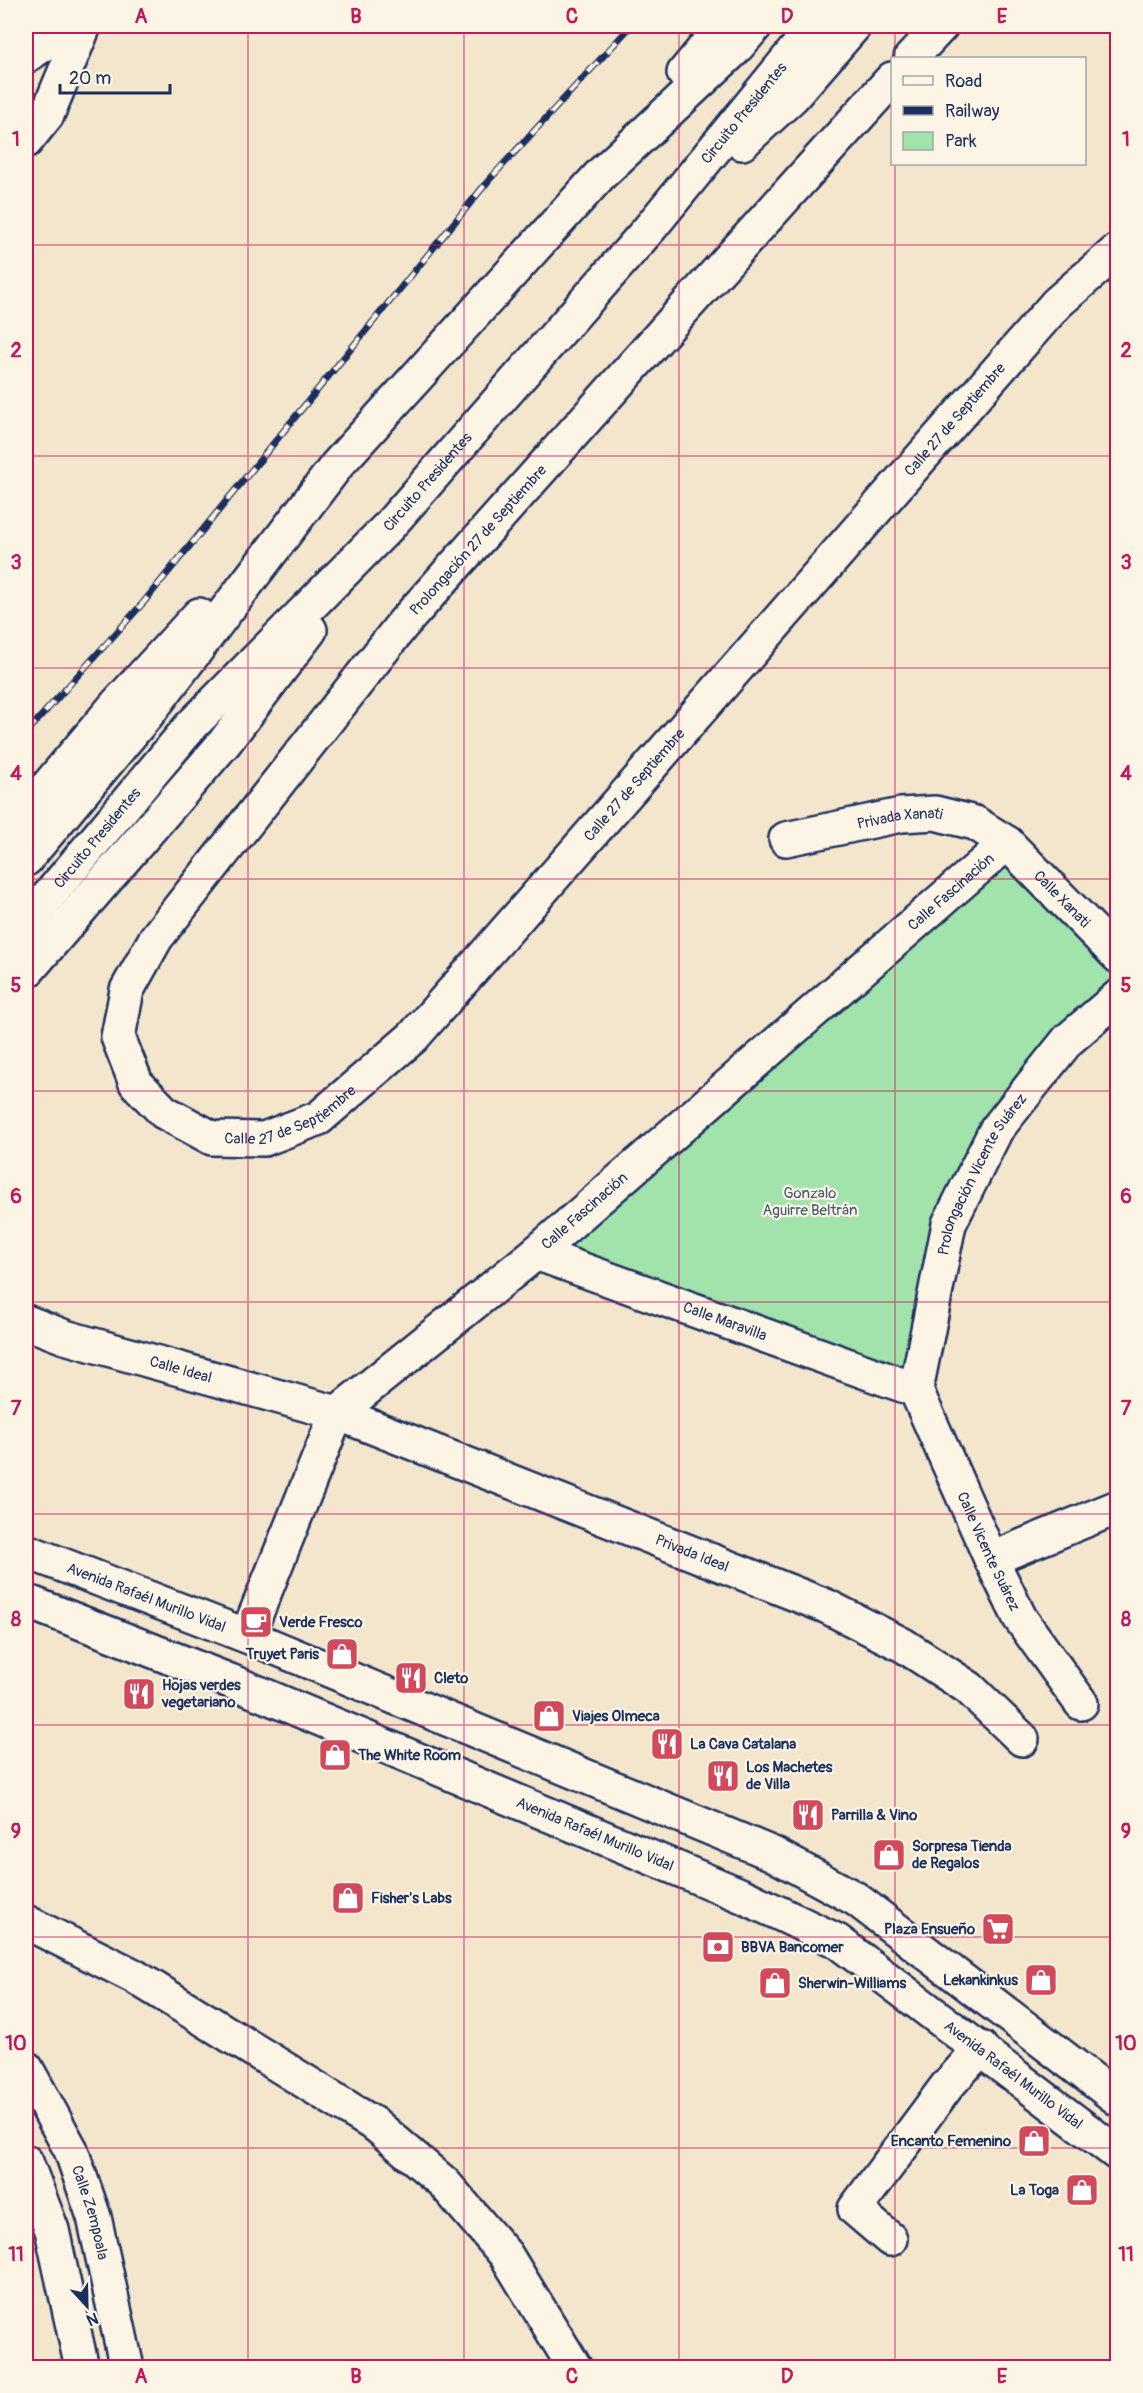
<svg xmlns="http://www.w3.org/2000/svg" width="1143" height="2393" font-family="Pangolin,sans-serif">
<rect width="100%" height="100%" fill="#f4e6cd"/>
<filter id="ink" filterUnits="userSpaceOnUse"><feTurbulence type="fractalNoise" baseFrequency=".0167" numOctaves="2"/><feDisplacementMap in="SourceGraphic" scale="12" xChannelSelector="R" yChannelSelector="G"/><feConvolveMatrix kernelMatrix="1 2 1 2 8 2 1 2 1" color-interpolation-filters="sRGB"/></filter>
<g filter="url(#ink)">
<!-- green -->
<path fill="#a2e2ab" stroke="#5e8884" stroke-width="1.5" d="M1007,843L1117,956V1001L996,1130L949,1224L916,1390L536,1253Z"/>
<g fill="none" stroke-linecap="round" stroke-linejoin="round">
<!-- minor casing -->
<g stroke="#1b2f5e" stroke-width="38">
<g id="minor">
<path d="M26,56L72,26"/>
<path d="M911,58L941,26"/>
<path id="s1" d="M892,79L683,310L402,625L156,938L127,990L118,1037L136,1083L164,1112L212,1138L264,1139L319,1118L413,1037L1057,303L1118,250"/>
<path d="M26,141L47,115L84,26"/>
<path id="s2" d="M786,839L901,815L935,813L975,823L1007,843L1118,956"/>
<path id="s3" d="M536,1253L916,1390"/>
<path id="s4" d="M26,1322L65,1337L337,1413L826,1606L903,1645L969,1688L1022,1739"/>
<path id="s5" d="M916,1390L949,1224L996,1130L1068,1040L1118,997"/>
<path id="s6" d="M916,1390L991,1559L1020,1618L1081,1703"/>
<path d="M991,1559L1118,1507"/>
<path id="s7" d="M247,1636L337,1413L536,1253L1007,843"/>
<path d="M26,1922L134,1976L377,2126L444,2183L506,2255L575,2368"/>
<path id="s8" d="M26,2068L71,2150L94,2217L127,2368"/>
<path d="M26,2162L52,2230L82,2368"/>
<path d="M890,2239L855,2209L947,2086L981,2048"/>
</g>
</g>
<!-- major casing -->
<g stroke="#1b2f5e" stroke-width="38">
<g id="major">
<path d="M684,73L723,26"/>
<path d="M742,143L793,96L854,26"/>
<path d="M26,812L117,704L199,615"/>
<path d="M26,859L149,712L337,465L601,174L733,51L755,26"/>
<path id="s9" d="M26,923L191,726L388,527L650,228L815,26"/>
<path d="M26,972L225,742L310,630"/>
<path id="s10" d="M26,1551L247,1636L773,1854L856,1899L1118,2099"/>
<path id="s11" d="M26,1601L230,1681L745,1897L837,1941L1118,2154"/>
</g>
</g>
<!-- minor -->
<use href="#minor" stroke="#fcf5e5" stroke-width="33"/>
<!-- major -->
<use href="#major" stroke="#fcf5e5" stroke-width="33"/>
<!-- rail casing -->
<g stroke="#1b2f5e" stroke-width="7">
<path id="rail" d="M26,733L143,603L489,180L631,26"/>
</g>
<!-- rail -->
<use href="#rail" stroke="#fcf5e5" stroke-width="4.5" stroke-dasharray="14" stroke-linecap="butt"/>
</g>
</g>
<!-- grid -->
<path fill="none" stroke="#c2185b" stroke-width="1.5" stroke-opacity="0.55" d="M248,26V2368M464,26V2368M679,26V2368M895,26V58M895,164V2368M26,245H1118M26,456H1118M26,668H1118M26,879H1118M26,1091H1118M26,1302H1118M26,1514H1118M26,1725H1118M26,1937H1118M26,2148H1118"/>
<!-- icons -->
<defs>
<g id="cafe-square" transform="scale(1.725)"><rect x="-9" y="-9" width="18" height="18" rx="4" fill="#d1495b" stroke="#fcf5e5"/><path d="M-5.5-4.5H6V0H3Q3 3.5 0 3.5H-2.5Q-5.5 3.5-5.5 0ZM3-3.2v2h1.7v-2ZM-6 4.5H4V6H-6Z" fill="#fff"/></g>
<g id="shop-square" transform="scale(1.725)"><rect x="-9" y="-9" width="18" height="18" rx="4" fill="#d1495b" stroke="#fcf5e5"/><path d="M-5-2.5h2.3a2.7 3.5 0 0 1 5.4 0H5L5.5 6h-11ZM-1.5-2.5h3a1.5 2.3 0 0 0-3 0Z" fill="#fff"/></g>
<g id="restaurant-square" transform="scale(1.725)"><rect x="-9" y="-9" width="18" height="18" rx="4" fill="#d1495b" stroke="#fcf5e5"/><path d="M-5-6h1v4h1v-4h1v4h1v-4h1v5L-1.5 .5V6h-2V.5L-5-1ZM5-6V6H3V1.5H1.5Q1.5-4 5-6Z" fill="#fff"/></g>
<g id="supermarket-square" transform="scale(1.725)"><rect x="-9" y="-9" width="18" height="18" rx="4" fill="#d1495b" stroke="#fcf5e5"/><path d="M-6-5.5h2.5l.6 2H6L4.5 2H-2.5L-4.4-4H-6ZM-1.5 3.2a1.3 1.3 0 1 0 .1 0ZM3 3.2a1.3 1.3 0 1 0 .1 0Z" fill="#fff"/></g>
<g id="bank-square" transform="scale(1.725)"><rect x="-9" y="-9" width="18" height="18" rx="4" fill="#d1495b" stroke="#fcf5e5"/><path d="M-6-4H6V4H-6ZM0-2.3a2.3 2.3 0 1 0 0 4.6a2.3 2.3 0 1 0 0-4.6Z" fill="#fff"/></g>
</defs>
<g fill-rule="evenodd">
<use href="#cafe-square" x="256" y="1622"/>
<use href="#shop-square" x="342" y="1654"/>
<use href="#restaurant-square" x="411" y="1678"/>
<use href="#restaurant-square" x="139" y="1694"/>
<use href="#shop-square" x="549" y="1716"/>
<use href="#restaurant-square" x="667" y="1744"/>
<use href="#shop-square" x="335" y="1755"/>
<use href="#restaurant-square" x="723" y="1776"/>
<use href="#restaurant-square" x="808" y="1815"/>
<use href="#shop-square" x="889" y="1855"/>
<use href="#shop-square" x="348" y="1898"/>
<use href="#supermarket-square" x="998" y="1929"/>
<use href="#bank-square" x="718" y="1947"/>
<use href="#shop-square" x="1041" y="1980"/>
<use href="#shop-square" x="775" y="1983"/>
<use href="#shop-square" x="1034" y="2141"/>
<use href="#shop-square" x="1082" y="2190"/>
</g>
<g text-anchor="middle" stroke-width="4.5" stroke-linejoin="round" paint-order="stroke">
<!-- street labels -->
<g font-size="15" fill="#1b2f5e" stroke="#fcf5e5">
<text dy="5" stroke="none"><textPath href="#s9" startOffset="1083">Circuito Presidentes</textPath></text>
<text dy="5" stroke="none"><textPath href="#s1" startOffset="2440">Calle 27 de Septiembre</textPath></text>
<text dy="5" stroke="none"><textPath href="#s9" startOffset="597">Circuito Presidentes</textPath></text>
<text transform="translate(478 540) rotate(-48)" y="5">Prolongación 27 de Septiembre</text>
<text dy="5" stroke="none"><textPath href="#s1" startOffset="1954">Calle 27 de Septiembre</textPath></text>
<text dy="5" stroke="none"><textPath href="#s2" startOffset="116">Privada Xanati</textPath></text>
<text dy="5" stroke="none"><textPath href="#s9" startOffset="111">Circuito Presidentes</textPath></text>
<text dy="5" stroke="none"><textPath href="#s7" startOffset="1046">Calle Fascinación</textPath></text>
<text dy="5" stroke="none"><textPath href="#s2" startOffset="309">Calle Xanati</textPath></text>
<text dy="5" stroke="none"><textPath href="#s1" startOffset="1468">Calle 27 de Septiembre</textPath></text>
<text dy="5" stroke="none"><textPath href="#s5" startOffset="228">Prolongación Vicente Suárez</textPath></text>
<text dy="5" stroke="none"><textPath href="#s7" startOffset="560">Calle Fascinación</textPath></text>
<text dy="5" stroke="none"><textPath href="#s3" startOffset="201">Calle Maravilla</textPath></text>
<text dy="5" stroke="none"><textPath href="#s4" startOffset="162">Calle Ideal</textPath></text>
<text dy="5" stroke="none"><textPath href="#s6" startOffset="177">Calle Vicente Suárez</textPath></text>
<text dy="5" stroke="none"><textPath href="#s4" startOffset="706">Privada Ideal</textPath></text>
<text dy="5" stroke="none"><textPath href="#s10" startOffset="129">Avenida Rafaél Murillo Vidal</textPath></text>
<text dy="5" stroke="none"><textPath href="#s11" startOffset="615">Avenida Rafaél Murillo Vidal</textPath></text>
<text dy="5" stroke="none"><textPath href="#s11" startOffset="1101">Avenida Rafaél Murillo Vidal</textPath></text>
<text dy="5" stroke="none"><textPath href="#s8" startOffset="159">Calle Zempoala</textPath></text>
</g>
<!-- park labels -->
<g font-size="15" fill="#3d5c71" stroke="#fcf5e5">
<text x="810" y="1198">Gonzalo<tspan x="810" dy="17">Aguirre Beltrán</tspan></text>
</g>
<!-- poi labels -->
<g font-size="15" font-weight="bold" fill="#1b2f5e" stroke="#fcf5e5" text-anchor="start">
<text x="279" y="1627">Verde Fresco</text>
<text x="319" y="1659" text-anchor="end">Truyet Paris</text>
<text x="434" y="1683">Cleto</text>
<text x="162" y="1690">Hojas verdes<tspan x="162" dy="17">vegetariano</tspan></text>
<text x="572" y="1721">Viajes Olmeca</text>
<text x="690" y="1749">La Cava Catalana</text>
<text x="358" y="1760">The White Room</text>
<text x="746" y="1772">Los Machetes<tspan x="746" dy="17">de Villa</tspan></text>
<text x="831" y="1820">Parrilla &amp; Vino</text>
<text x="912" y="1851">Sorpresa Tienda<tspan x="912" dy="17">de Regalos</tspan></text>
<text x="371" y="1903">Fisher's Labs</text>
<text x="975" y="1934" text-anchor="end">Plaza Ensueño</text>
<text x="741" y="1952">BBVA Bancomer</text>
<text x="1018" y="1985" text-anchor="end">Lekankinkus</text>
<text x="798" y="1988">Sherwin-Williams</text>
<text x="1011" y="2146" text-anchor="end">Encanto Femenino</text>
<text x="1059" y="2195" text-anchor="end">La Toga</text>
</g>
</g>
<!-- margin -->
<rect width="1143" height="2393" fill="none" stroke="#fcf5e5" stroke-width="66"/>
<!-- legend -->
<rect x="891" y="57" width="195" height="108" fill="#fcf5e5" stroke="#a2a6af" stroke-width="1.5"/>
<rect x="903" y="76" width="30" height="9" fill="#fcf5e5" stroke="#a2a6af" stroke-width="1.5"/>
<text x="945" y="87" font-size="18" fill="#1b2f5e">Road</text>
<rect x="903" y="106" width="30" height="9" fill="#1b2f5e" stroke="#a2a6af" stroke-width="1.5"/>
<text x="945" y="117" font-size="18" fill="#1b2f5e">Railway</text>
<rect x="903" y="132" width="30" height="18" fill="#a2e2ab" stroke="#a2a6af" stroke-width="1.5"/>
<text x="945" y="147" font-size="18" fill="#1b2f5e">Park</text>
<!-- north arrow -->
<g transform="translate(87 2306) rotate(158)" stroke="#fcf5e5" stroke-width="4.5" paint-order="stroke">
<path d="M0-4.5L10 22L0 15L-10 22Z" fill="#1b2f5e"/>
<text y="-9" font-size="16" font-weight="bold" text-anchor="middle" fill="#1b2f5e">N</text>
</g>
<!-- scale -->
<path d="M60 84v9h110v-9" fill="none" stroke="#1b2f5e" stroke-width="3"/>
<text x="69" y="84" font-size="18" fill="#1b2f5e" stroke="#fcf5e5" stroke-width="4.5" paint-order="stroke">20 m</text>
<rect x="33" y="33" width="1077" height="2327" fill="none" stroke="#c2185b" stroke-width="2"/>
<g font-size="20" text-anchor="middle" font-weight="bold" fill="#c2185b">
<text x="141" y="23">A</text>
<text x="356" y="23">B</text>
<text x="572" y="23">C</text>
<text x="787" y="23">D</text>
<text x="1002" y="23">E</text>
<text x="16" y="146">1</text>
<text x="1126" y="146">1</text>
<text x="16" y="357">2</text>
<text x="1126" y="357">2</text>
<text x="16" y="569">3</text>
<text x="1126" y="569">3</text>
<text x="16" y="780">4</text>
<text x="1126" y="780">4</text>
<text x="16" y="992">5</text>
<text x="1126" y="992">5</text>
<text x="16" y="1203">6</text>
<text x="1126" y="1203">6</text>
<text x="16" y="1415">7</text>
<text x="1126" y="1415">7</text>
<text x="16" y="1626">8</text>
<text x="1126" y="1626">8</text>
<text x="16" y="1838">9</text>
<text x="1126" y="1838">9</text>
<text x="16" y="2050">10</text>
<text x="1126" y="2050">10</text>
<text x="16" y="2261">11</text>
<text x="1126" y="2261">11</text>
<text x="141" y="2383">A</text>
<text x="356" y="2383">B</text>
<text x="572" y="2383">C</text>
<text x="787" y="2383">D</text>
<text x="1002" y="2383">E</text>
</g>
</svg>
